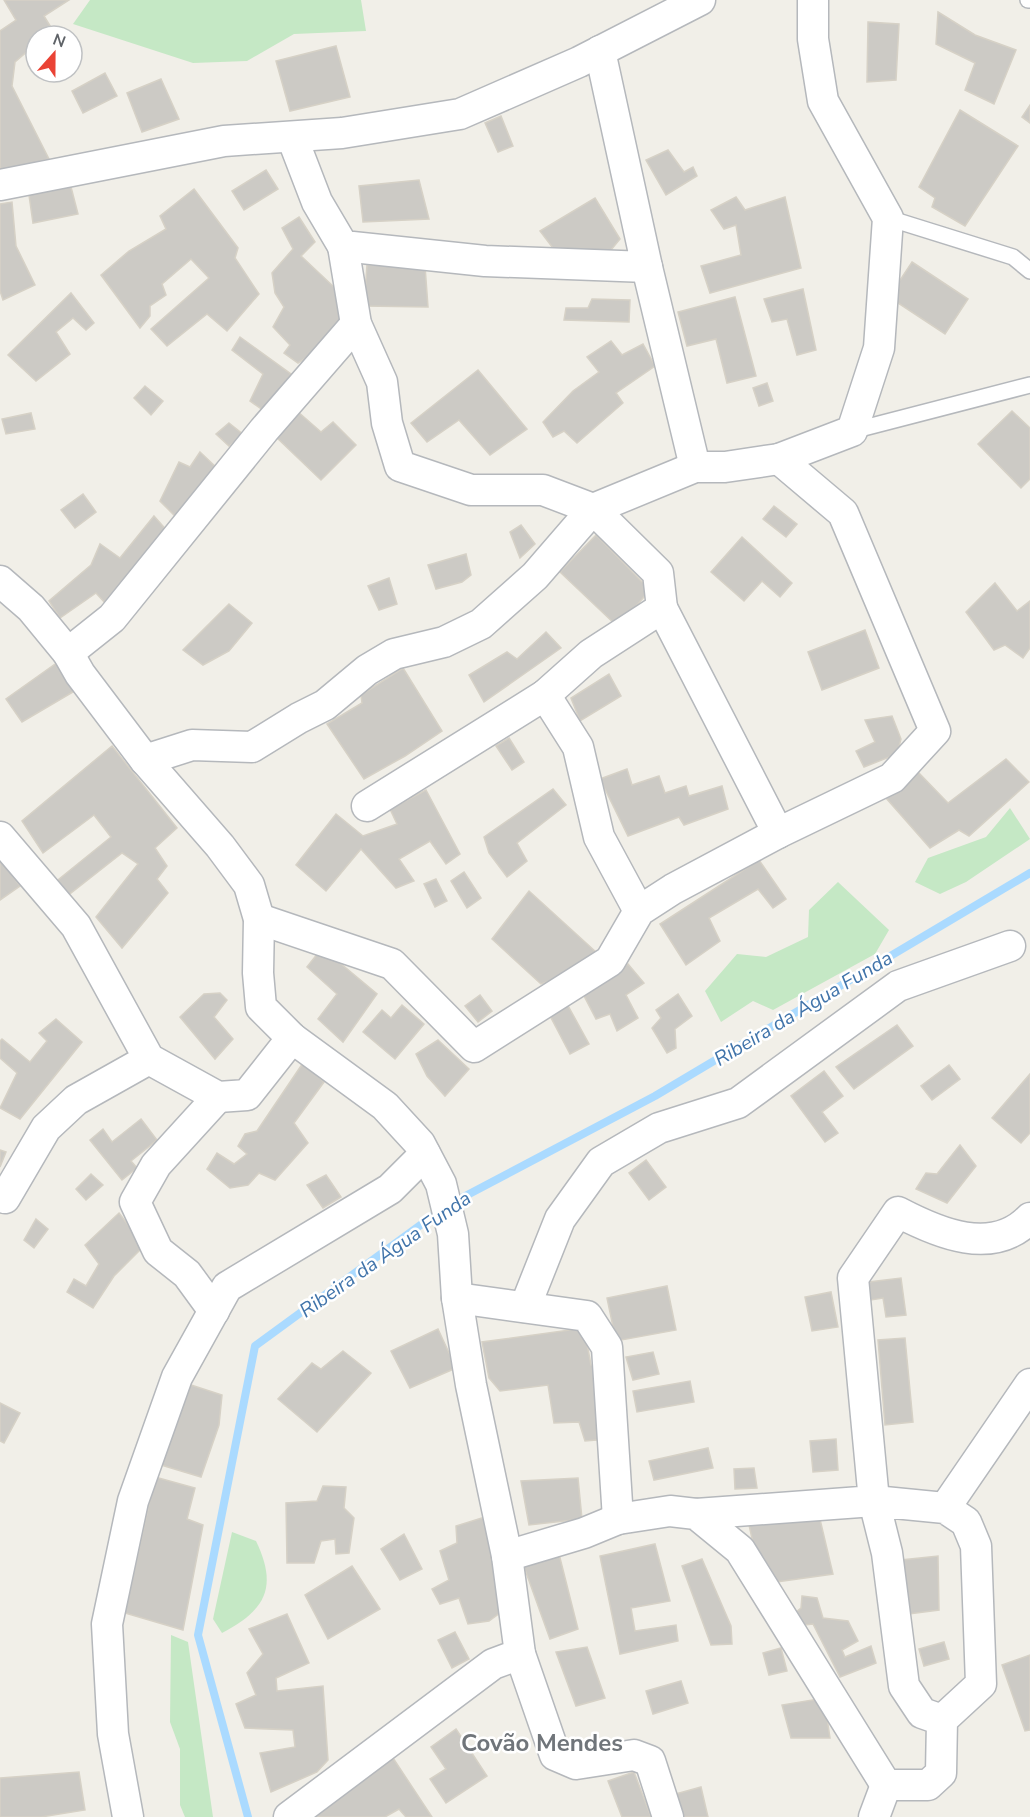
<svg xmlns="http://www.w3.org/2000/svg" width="1030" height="1817" font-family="'Nunito Sans',sans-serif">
<rect width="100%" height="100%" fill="#f1efe8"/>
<!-- green -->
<g fill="#c5e8c5">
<path d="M90,0H361L366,31L294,34L247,61L193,63L73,24Z"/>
<path d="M1010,808L1030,839L966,882L940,894L915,882L928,858L986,837Z"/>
<path d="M838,882L889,930L875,954L773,1010L753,1001L721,1022L705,991L737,954L766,957L808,937L809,910Z"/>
<path d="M232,1532L256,1541C278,1587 266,1610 222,1633L213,1619Z"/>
<path d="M171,1635L188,1642L213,1817H185L180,1805V1749L170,1722Z"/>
</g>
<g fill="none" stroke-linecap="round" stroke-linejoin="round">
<!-- stream -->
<g stroke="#aadaff" stroke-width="8">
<path d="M452,1203L655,1096L1030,873"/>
<path d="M248,1817L198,1635L255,1346L441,1210"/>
</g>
</g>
<!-- building -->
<g fill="#cccac5" stroke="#d6d1c6" stroke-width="1.5">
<path d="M4,0H69L44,16L52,29L45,36H36V44L15,62L12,86L49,159L0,171V31L16,20Z"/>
<path d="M938,12L975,35L1016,50L994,104L965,90L975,63L936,44Z"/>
<path d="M868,22L899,24L896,80L867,82Z"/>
<path d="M336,46L350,97L290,111L276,61Z"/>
<path d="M105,73L117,96L83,113L72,91Z"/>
<path d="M161,79L179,119L142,132L127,93Z"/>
<path d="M1030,105V123L1022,117Z"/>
<path d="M960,110L1018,146L965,226L932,207L935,198L919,187Z"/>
<path d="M501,116L513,146L498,152L485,123Z"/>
<path d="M668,150L684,172L693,167L697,176L666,195L646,160Z"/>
<path d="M266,170L278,189L244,210L232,191Z"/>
<path d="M419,180L429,219L363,222L359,186Z"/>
<path d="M71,187L78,214L33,223L29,195Z"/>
<path d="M194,189L238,248L235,258L259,294L227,331L207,314L167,346L151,329L209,278L191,259L162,284L166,295L150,306V316L140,328L101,275L129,251L166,229L160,216Z"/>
<path d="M736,197L745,210L785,197L801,268L710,293L701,266L741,255L736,225L724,229L711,210Z"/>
<path d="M595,198L620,239L606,256L556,252L540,231Z"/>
<path d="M12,202L16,246L35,285L3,300L0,291V204Z"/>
<path d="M299,217L315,242L301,256L352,304L322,348L298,363L284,353L290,345L273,327L284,307L275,293L272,273L293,249L282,228Z"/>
<path d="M912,262L968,299L945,334L889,297Z"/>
<path d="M367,265L425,266L428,307L364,306Z"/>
<path d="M803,289L816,350L797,355L787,319L772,322L764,299Z"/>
<path d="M71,293L94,323L86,330L73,318L56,332L70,354L36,381L8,355Z"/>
<path d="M735,297L756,376L727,383L716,339L687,346L678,312Z"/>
<path d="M592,299L630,300L629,322L564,320L566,308H588Z"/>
<path d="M240,337L291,374L267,413L250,401L263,374L232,350Z"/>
<path d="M611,341L622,355L643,344L655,366L616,393L623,403L577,443L564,431L553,437L543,422L573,391L599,372L587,357Z"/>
<path d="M478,370L527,429L490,455L459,420L427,442L411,423Z"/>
<path d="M767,383L773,401L759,406L753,388Z"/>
<path d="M145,386L163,401L151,415L134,398Z"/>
<path d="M297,411L321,432L333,422L356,445L321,480L275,436Z"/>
<path d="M1012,411L1030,428V479L1021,488L978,444Z"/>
<path d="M31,413L35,429L6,434L2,419Z"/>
<path d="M229,423L244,435L229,446L216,434Z"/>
<path d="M200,452L217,468L178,519L160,501L179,462L190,467Z"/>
<path d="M83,494L96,512L75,528L61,510Z"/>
<path d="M774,506L797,524L786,537L763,519Z"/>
<path d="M154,516L169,533L105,603L96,593L60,618L49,601L91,565L100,544L120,558Z"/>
<path d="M521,525L535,544L520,558L510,532Z"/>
<path d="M596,535L650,590L618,627L560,572Z"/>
<path d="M742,537L792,583L780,597L762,581L744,601L711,572Z"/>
<path d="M466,554L471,575L462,582L436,589L428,565Z"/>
<path d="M389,578L397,604L379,610L368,586Z"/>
<path d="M995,583L1017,611L1030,601V648L1023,658L1005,645L994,650L966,612Z"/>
<path d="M229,604L252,623L229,651L203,665L183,650Z"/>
<path d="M865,630L879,668L822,690L808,652Z"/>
<path d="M546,632L561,648L484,702L469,675L507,652L517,659Z"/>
<path d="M58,662L78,689L22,722L6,699Z"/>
<path d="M403,668L442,731L405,756L364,779L327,724L362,703L361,695Z"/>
<path d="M609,674L621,696L580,721L571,698Z"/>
<path d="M892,716L901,739L897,754L864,767L856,751L875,742L865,720Z"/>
<path d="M509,738L524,762L512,770L496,746Z"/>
<path d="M112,746L177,828L155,848L167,866L157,879L168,893L122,948L96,917L138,864L122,853L67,896L58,880L111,837L94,815L43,853L22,821Z"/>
<path d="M1006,759L1029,782L969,836L959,830L930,848L886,798L918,772L948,803Z"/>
<path d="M627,769L632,785L659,776L665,793L686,786L689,796L722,786L728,809L684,825L679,817L628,836L600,779Z"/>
<path d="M553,789L566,805L517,843L527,861L507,877L489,853L484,837Z"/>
<path d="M426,790L460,854L446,864L430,841L399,859L414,881L396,888L361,849L326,891L296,865L336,814L363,836L397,824L390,809Z"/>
<path d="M0,859L20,886L0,900Z"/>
<path d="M759,860L786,899L773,908L758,889L709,918L720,941L686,965L660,924Z"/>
<path d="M464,872L481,898L467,908L451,881Z"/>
<path d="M436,879L447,901L435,907L424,884Z"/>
<path d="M529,891L596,952L582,970L541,984L492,939Z"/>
<path d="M322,948L377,994L343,1042L318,1019L337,994L307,967Z"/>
<path d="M628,964L644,983L626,995L638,1018L617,1031L610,1014L596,1019L582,992Z"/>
<path d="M220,993L227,1000L214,1017L233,1039L215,1059L180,1017L204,994Z"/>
<path d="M678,994L692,1016L675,1029L676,1048L667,1053L652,1028L661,1018L656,1010Z"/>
<path d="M480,995L492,1011L478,1022L465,1006Z"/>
<path d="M566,1002L589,1044L570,1054L548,1012Z"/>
<path d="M402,1005L424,1024L395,1059L363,1032L382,1010L391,1018Z"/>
<path d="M56,1019L82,1042L20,1119L0,1108L17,1073L0,1058V1041L2,1039L30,1062L47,1041L39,1033Z"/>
<path d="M897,1025L913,1046L854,1089L836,1067Z"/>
<path d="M438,1040L469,1069L445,1096L427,1076L416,1054Z"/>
<path d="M303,1063L324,1082L294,1123L308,1143L275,1180L259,1173L248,1185L230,1188L207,1169L217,1153L234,1164L247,1154L238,1146L245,1134L257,1131Z"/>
<path d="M949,1065L960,1079L932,1100L921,1086Z"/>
<path d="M824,1071L843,1096L822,1112L838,1133L825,1142L791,1096Z"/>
<path d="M1030,1074V1133L1021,1143L992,1118Z"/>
<path d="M141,1119L157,1140L131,1161L137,1168L122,1180L90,1140L103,1129L112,1142Z"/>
<path d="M960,1145L976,1166L947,1203L916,1189L926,1173L937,1174Z"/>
<path d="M0,1150L6,1152L0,1167Z"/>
<path d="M646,1160L666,1187L649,1200L629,1173Z"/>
<path d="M91,1174L103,1185L86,1200L76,1189Z"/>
<path d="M326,1175L341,1197L323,1208L307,1185Z"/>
<path d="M119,1213L144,1246L114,1276L93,1308L67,1292L74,1279L86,1286L99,1264L85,1245Z"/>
<path d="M36,1219L48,1229L34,1248L24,1240Z"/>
<path d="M901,1278L906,1315L886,1317L883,1298L871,1300L869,1282Z"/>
<path d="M667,1286L676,1330L616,1341L607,1298Z"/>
<path d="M831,1292L838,1327L812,1331L805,1297Z"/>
<path d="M584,1328L591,1365L600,1369L609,1439L585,1441L579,1422L554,1423L548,1385L500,1391L489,1378L482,1342Z"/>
<path d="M438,1329L456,1368L410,1388L391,1351Z"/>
<path d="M905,1338L913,1422L885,1425L878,1340Z"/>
<path d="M343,1351L371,1373L317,1432L278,1399L312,1363L321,1369Z"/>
<path d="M653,1352L659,1374L633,1380L626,1357Z"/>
<path d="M690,1381L694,1402L637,1412L633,1391Z"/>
<path d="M188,1384L222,1395L219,1425L201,1477L161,1465Z"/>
<path d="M0,1403L20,1413L4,1443L0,1441Z"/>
<path d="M836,1439L838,1470L813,1472L810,1441Z"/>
<path d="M708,1448L713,1468L654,1480L649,1461Z"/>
<path d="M754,1468L757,1488L735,1489L734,1469Z"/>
<path d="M155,1477L195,1488L187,1519L203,1525L183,1630L125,1613Z"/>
<path d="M578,1478L582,1519L529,1525L521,1481Z"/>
<path d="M323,1486L346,1487L344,1508L354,1518L349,1553L336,1554L335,1539L321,1541L314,1563H287L286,1503L317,1501Z"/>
<path d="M819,1515L833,1574L762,1584L749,1525Z"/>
<path d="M485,1517L491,1558L508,1607L489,1621L468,1624L459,1598L440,1604L432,1589L449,1580L440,1551L457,1543L456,1526Z"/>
<path d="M404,1534L422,1569L400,1580L381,1549Z"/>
<path d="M655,1544L670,1601L631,1608L635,1631L676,1625L678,1641L620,1654L600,1556Z"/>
<path d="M559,1554L578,1629L550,1639L523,1564Z"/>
<path d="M938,1556L939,1610L909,1614L901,1560Z"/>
<path d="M702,1559L731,1626L732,1644L711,1645L682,1566Z"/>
<path d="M352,1566L380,1609L328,1639L305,1595Z"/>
<path d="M802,1596L817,1598L823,1618L848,1621L858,1641L842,1650L845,1657L871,1646L876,1663L840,1677L813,1624L796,1626V1612L801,1608Z"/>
<path d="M287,1614L309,1663L276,1678L277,1691L323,1686L328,1760L317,1772L271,1792L260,1753L295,1747L293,1730L245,1728L236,1704L256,1695L247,1673L263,1654L249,1629Z"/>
<path d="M455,1632L469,1659L452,1668L438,1640Z"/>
<path d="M944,1642L949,1659L924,1666L919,1649Z"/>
<path d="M587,1647L605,1698L576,1706L556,1652Z"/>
<path d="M781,1648L787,1671L769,1675L763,1653Z"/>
<path d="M1030,1655V1730L1025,1731L1002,1665Z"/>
<path d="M681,1681L688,1703L653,1714L646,1691Z"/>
<path d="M824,1698L830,1738H791L782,1705Z"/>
<path d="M456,1729L487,1776L446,1803L430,1779L446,1769L431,1747Z"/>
<path d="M393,1758L432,1817H406L399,1809L385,1817H313Z"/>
<path d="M79,1772L85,1810L41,1817H0V1778Z"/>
<path d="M634,1772L651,1817H622L608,1781Z"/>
<path d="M701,1787L708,1817H678L672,1795Z"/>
</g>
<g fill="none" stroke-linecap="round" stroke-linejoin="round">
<!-- lane casing -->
<g stroke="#b5b8bc" stroke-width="18">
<g id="lane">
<path d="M1028,0H1030"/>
<path d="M888,218L1013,257L1030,271"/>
<path d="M852,431L1030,385"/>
</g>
</g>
<!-- street casing -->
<g stroke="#b5b8bc" stroke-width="33">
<g id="street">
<path d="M292,137L317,202L343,246L485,261L647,267L600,51"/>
<path d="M0,185L224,141L342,133L460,114L579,62L700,0"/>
<path d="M343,246L356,324L382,382L387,423L400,466L471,490H543L593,509L658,573L662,608L591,654L545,695"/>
<path d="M647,267L695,467"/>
<path d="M0,581L31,608L68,653L80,674L145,760L220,846L249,885L259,919L258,973L261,1007L292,1038L385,1106L420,1144L441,1184L453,1234L457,1298L471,1385L507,1556L520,1654L493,1664L289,1817"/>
<path d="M662,608L778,833"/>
<path d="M68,653L112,618L264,430L356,324"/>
<path d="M145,760L192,745L252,747L299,718L325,705L367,670L394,654L444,642L481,624L535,576L593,509L695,467H725L779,459L852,431L879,348L888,218L823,101L813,39V0"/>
<path d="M367,806L545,695L578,747L599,837L639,911"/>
<path d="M0,837L76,926L149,1059L218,1097L247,1095L292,1038"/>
<path d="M259,919L392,964L474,1047L610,961L639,911L673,889L778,833L892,778L935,731L843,513L779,459"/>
<path d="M5,1198L46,1128L76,1100L149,1059"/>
<path d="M457,1298L587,1316L607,1347L618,1519"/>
<path d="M525,1307L560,1219L601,1162L659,1128L738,1103L898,986L1010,946"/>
<path d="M214,1311L187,1274L158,1251L135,1202L156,1165L218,1097"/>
<path d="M945,1508L1030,1384"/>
<path d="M696,1514L874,1501L853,1278L898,1212C938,1233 993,1257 1030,1218"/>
<path d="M507,1556L584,1533L618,1519L670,1511L696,1514L740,1550L886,1785H928L941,1773L942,1720L981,1684L976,1546L966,1522L945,1508L874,1501L887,1553L904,1686L922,1713L942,1720"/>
<path d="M520,1654L555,1755L576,1764L634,1755L650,1761L668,1817"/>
<path d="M128,1817L113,1734L107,1624L133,1501L177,1377L227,1287L390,1189L425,1154"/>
<path d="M874,1817L886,1785"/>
</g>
</g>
<!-- lane -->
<use href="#lane" stroke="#fff" stroke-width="15"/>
<!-- street -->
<use href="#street" stroke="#fff" stroke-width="30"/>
</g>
<g text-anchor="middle" stroke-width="5" stroke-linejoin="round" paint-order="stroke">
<!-- water labels -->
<g font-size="20" font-style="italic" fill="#4174aa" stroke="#fff">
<text transform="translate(803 1008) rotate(-31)" y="7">Ribeira da Água Funda</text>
<text transform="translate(385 1254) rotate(-35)" y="7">Ribeira da Água Funda</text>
</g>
<!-- district labels -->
<g font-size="24" font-weight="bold" fill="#70757a" stroke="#fff">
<text x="542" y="1751">Covão Mendes</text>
</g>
</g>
<!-- north arrow -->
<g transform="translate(54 54) rotate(21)"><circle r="28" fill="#ffffff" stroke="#bfc1c3" stroke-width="1.5"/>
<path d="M0-4.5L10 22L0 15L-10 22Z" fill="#ea4335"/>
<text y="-9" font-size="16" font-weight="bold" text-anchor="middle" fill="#5f6368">N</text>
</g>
</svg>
